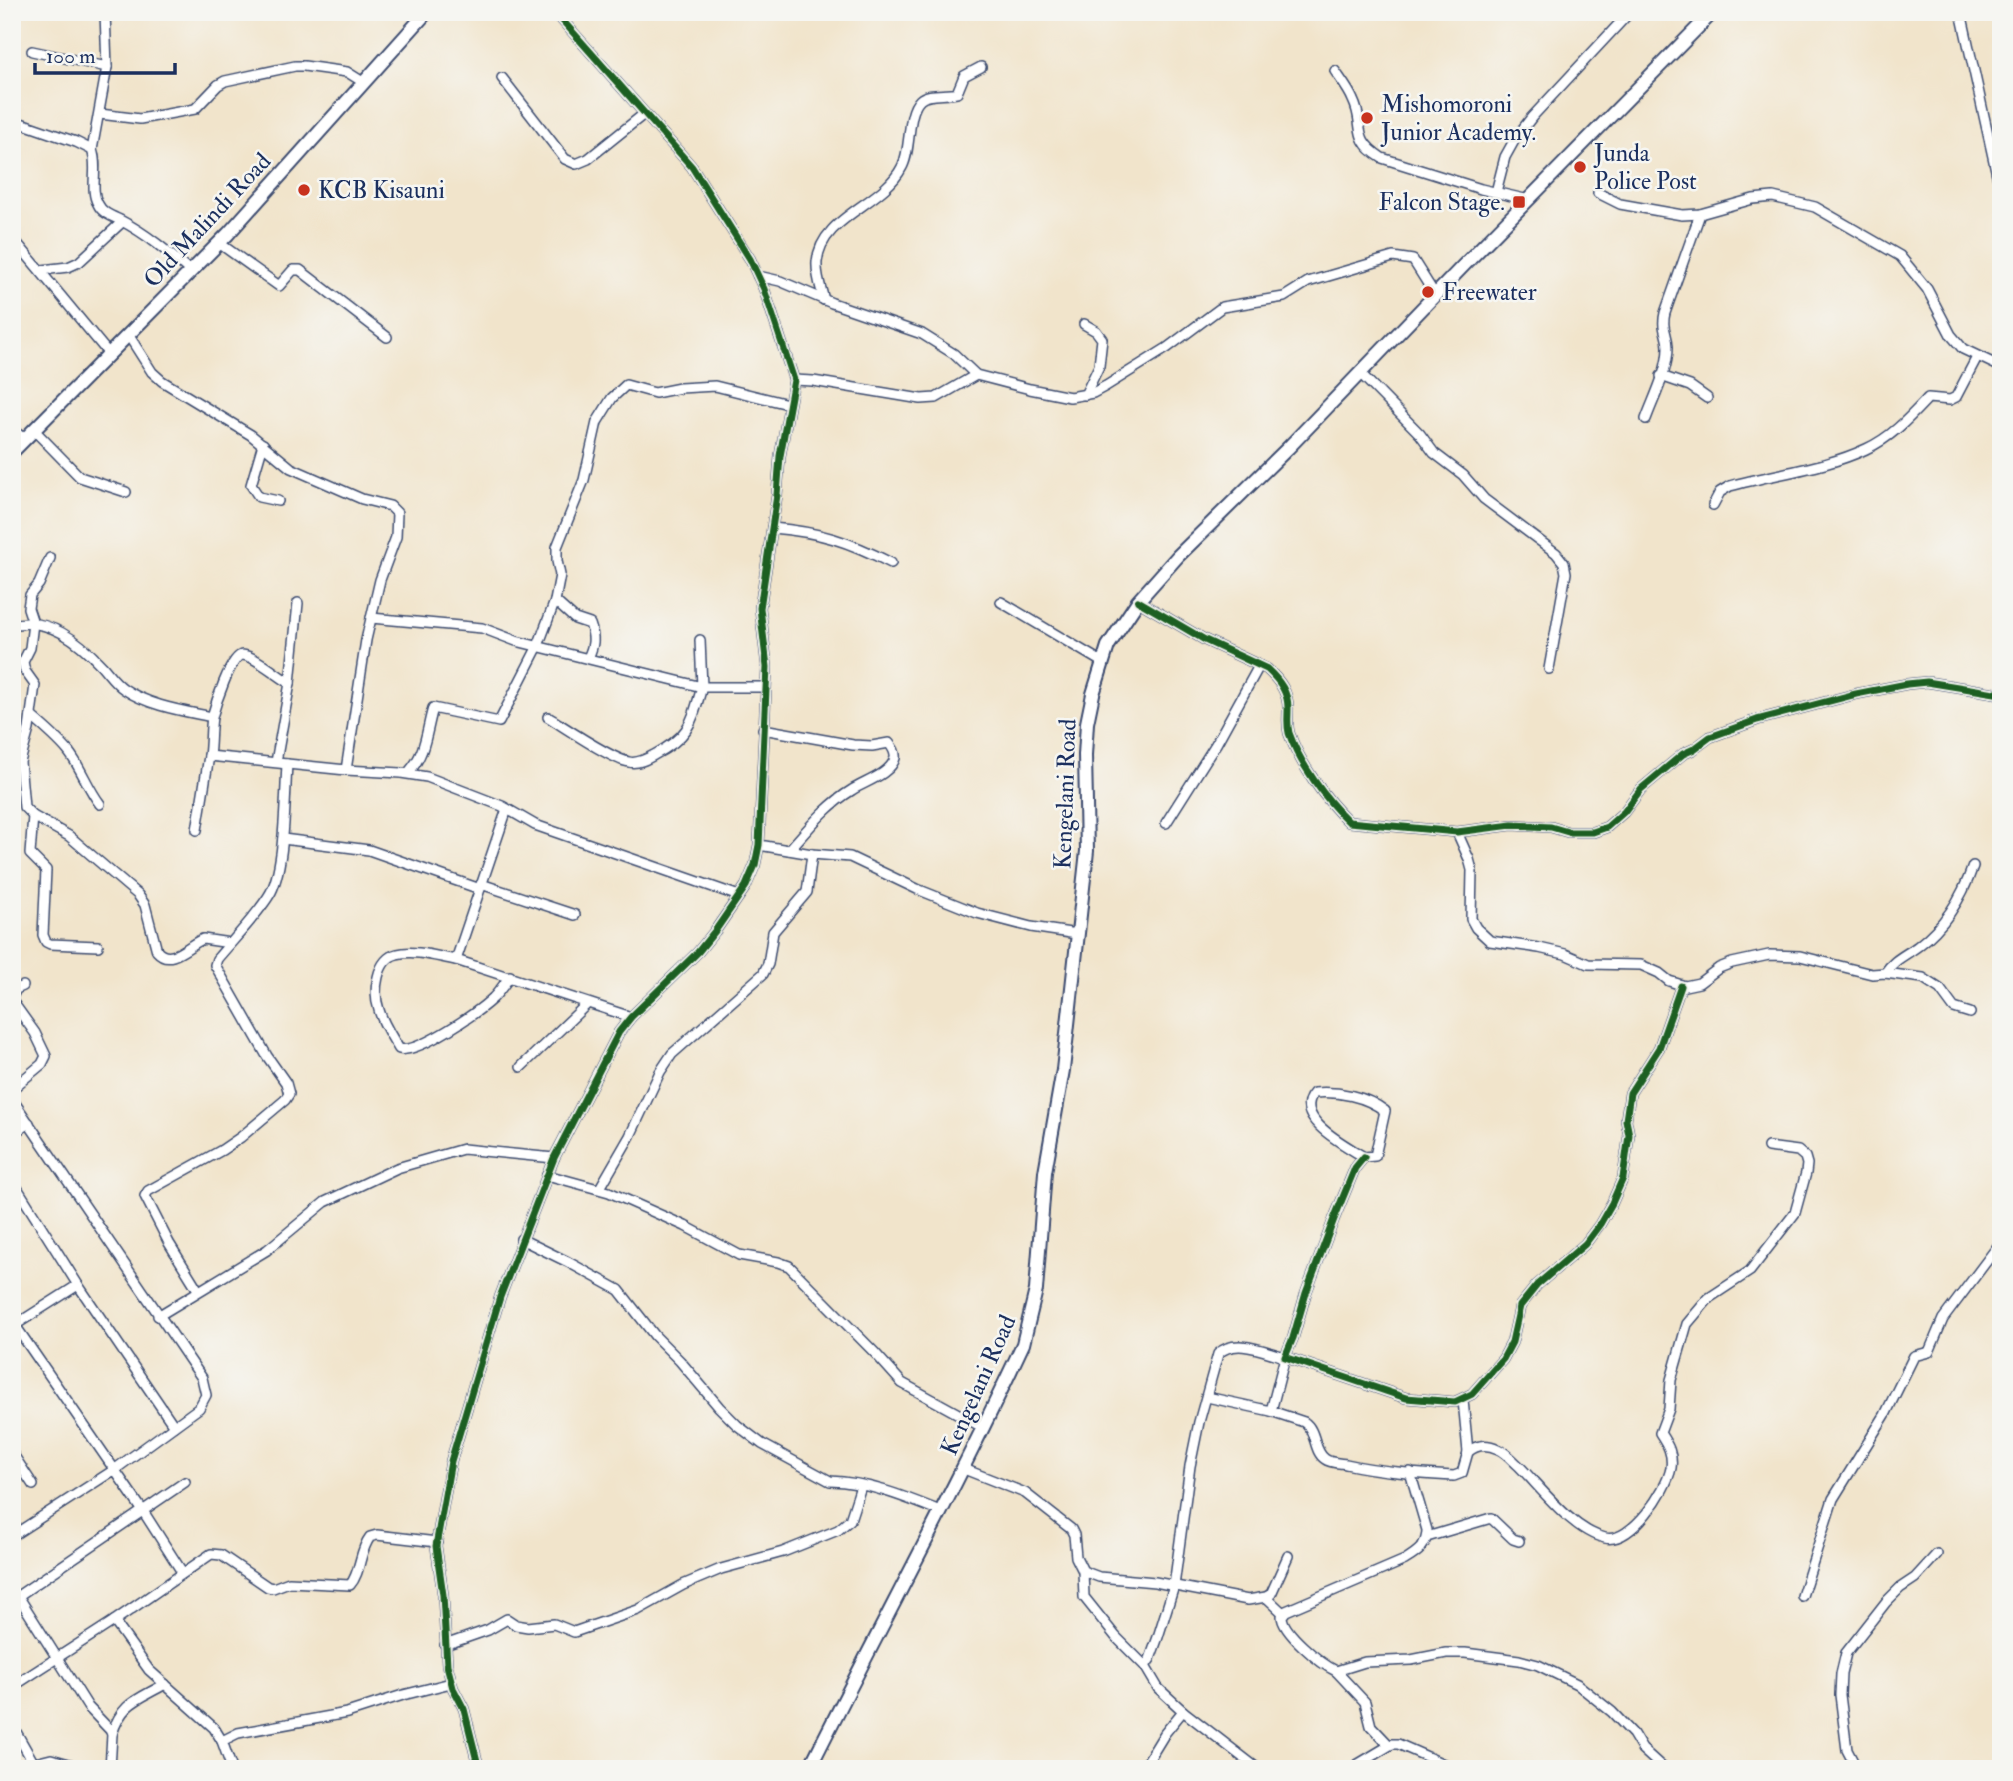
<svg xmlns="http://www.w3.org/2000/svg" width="2013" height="1781" font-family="'IM FELL Double Pica',serif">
<rect width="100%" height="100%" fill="#f6f6f2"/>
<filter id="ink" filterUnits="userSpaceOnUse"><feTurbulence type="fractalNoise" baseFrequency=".0143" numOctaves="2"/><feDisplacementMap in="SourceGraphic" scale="14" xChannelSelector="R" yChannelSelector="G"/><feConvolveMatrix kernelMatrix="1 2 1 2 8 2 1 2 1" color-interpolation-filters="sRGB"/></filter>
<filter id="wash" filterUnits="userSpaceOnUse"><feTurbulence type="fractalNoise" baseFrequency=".00686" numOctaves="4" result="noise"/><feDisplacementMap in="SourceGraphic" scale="28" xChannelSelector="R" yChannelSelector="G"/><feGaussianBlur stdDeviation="1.57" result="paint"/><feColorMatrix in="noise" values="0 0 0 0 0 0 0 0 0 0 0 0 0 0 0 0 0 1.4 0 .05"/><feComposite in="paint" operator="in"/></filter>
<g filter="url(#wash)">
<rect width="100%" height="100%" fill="#f1e4cb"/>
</g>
<g filter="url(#ink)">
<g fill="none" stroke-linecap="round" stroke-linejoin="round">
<!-- minor casing -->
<g stroke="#3b4a6e" stroke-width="12">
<g id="minor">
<path d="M1961,12L2001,193"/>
<path d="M32,51L107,67"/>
<path d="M1335,71C1341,80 1349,90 1353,100C1366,126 1350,138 1382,158L1481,189L1529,200"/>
<path d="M502,78L565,159L576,164L588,159L644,114"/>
<path d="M100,114L140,119L195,109L218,85L225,81L295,66H304L347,72L363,82"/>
<path d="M12,120L76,142L92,150C99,167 89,189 98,204C102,213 111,216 120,220C147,234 168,252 191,272"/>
<path d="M92,150L107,67L105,12"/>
<path d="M1496,192L1505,157L1515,139L1532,117L1630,12"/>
<path d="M1598,193L1620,204L1682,215L1700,214L1753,199L1773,197L1815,207L1900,256L1927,289L1951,335L1963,349L2001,367"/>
<path d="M12,237L109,354"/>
<path d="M219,243L279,286L293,270H300L387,337"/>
<path d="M42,270L68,267L79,262L122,222"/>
<path d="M758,276L780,281L832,303L922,334L954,354L976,375L1030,389L1070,397L1093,393L1106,386L1167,348L1222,307L1284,297L1308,282L1393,257L1413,260L1435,295"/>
<path d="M824,300C821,288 816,275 817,262C821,216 883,205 902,167C912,149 906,114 920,100C928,92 946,96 957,93L964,76L981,67"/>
<path d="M1084,324L1096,331L1102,339L1099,366L1085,395"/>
<path d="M129,336L152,372L162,381L251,435L291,468L362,499L390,506L397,513L396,537L380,580L366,640L346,770"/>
<path d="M1360,373L1420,434L1434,453L1463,475L1484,499L1556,553L1564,563L1566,573L1549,669"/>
<path d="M1661,376L1690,386L1707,398"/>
<path d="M794,380L813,381L921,399L936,398L976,375"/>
<path d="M1646,419C1654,397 1668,371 1668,347C1668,334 1661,329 1665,313L1700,214"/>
<path d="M12,429L24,439"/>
<path d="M34,430L80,477L126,492"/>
<path d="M263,444L251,485L259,497L278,501"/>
<path d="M1713,505L1720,492L1730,486C1775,473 1824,469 1866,449C1891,438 1910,417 1928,398L1950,400L1956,397L1977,357"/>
<path d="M772,528C820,532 848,541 891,563"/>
<path d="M50,558L39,584L30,595L28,608L33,623L30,648L23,662L25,671L35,685L29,729L20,762L24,807L33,816L69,836L138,895L145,905L157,951C171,967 189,944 203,939L230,943"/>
<path d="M555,601L575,619L590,624C595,638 594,645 588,658"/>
<path d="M1138,601L1205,640L1267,669C1280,681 1289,693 1288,711C1288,719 1287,725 1289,733C1300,764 1325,799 1349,822L1457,832L1512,825L1551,827L1568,832H1593L1607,827L1624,812L1641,789L1683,754L1694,749L1710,737L1757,720L1856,694L1907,684L1927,682L2001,694"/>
<path d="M1001,602L1102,662"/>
<path d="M371,618L482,628L516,641L702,687L700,640"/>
<path d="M12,625C48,616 79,641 102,666C109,674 115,683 124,689C149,706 184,711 212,717"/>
<path d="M290,683C279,677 254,655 242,655C231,655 215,706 212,717C210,730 211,743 209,756L346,770L401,773L427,777L502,806L535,825L739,896"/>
<path d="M31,716C44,727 57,738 68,751C81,767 87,787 100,804"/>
<path d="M548,717C566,728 611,759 629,762C638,764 647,759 654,755C690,736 691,724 702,687H765"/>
<path d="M763,729L853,745L872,746L889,743C892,747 896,752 895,758C891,774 864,782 852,790C827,805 808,829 789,850"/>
<path d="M276,762L290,683L298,603"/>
<path d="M408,773C426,754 426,732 433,708L499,722L538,646L555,601L560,575L557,561V547L584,480L597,422L612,398L626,385L655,393L680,388L715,386L788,404"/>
<path d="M507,809L456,960L631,1017"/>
<path d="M33,816L30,854L46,870L43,935L46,942L50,944L98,946"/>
<path d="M1166,823L1216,744L1259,666"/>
<path d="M197,830L209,756"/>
<path d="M1457,832L1469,859L1472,870L1471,919L1476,928L1490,941L1539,948L1565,954L1588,964L1641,965L1659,973L1669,981L1685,986L1699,983L1719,968L1732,963L1769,955L1800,956L1872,974L1885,973L1923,978L1940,989L1954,1008L1970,1013"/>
<path d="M283,839L369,850L480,889"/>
<path d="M759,845L812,854L850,857L917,889L977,913L1031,927L1077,934"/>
<path d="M481,884L575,915"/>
<path d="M456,960C438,957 415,949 397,954C376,959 373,993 379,1010C383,1024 392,1037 399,1049C418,1054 478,1012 493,998C500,991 505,983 510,976"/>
<path d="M1885,973C1893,960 1906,955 1918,946C1946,925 1962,898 1973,866"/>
<path d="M12,997L16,989L23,986"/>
<path d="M12,1001L35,1033L46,1056L42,1064L12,1089"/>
<path d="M521,1067L587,1004"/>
<path d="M1314,1093C1338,1091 1366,1096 1385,1111L1375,1156L1364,1157C1347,1146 1291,1118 1314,1093Z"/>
<path d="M12,1099L202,1378L206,1395L199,1408L114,1470L12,1536"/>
<path d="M12,1134L29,1123"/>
<path d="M1364,1157L1355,1168L1334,1219L1306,1293L1293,1338L1285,1357L1406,1398L1455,1402L1472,1394L1503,1359L1512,1342L1520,1306L1537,1285L1585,1244L1600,1224L1612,1203L1623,1178L1629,1135L1626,1120L1630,1093L1659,1048L1681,986"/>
<path d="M547,1175L609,1192L685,1226L739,1255L778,1262L789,1266L875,1353L902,1383L984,1428"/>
<path d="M12,1180L78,1285L174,1426"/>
<path d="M600,1188L630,1136L660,1072L672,1054L763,974L768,964L773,932L807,892L812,854"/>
<path d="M521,1239L568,1262L619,1290L655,1336L680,1361L719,1407L737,1425L762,1444L830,1481C868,1482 905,1497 940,1511"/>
<path d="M198,1290L169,1243L145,1196L148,1191L222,1150L241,1137L285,1100L289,1094L286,1083L267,1056L215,965L217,959C232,941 261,911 271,892C285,865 285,797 287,764"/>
<path d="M158,1316L267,1250L325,1202L397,1168L463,1149L554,1158"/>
<path d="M12,1321L143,1511L182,1572"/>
<path d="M12,1327L78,1285"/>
<path d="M1207,1397L1271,1411L1304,1422C1317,1431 1313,1451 1325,1459C1330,1463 1340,1463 1346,1464C1382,1472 1418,1474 1454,1476L1462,1473L1468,1452L1463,1400"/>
<path d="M1468,1452C1477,1444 1488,1444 1498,1449C1506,1452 1512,1460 1519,1466C1542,1489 1573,1531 1605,1538C1631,1544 1667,1490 1671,1468C1673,1454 1668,1445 1660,1433L1669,1409L1671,1380L1687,1324L1709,1298L1750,1271L1795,1213L1806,1173L1807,1164L1805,1157L1798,1151L1768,1147"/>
<path d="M12,1453L33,1485"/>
<path d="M964,1469L1025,1493L1071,1529L1074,1535L1076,1557L1083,1571L1099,1577L1155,1582L1248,1600L1266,1597L1271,1594L1288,1556"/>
<path d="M1410,1472L1427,1530C1427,1546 1418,1552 1405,1560L1286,1611L1282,1616C1282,1632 1321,1664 1336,1671L1365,1662L1411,1660L1446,1653H1465L1519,1660L1538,1665L1577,1684L1612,1712L1633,1734L1642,1749L1664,1769"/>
<path d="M1427,1537L1491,1518L1513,1539L1519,1541"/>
<path d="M1083,1571L1084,1597L1116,1637L1145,1666L1158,1688L1183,1711L1258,1769"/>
<path d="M18,1596L88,1707L110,1730L112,1734L110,1769"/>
<path d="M1802,1596L1833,1499L1885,1415L1914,1356L1929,1352L1943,1319L2001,1242"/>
<path d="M1266,1597L1283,1613"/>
<path d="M12,1600L185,1482"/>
<path d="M114,1621L149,1670L214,1728L222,1741L232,1769"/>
<path d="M445,1645L488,1630L507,1619L516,1625L528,1627L554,1624L574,1632L638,1610L683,1585L721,1569L783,1552L838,1530L850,1520L861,1486"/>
<path d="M1145,1666L1150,1659L1158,1637L1174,1586L1190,1466L1199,1422L1218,1354C1235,1337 1265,1352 1285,1357L1271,1411"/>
<path d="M1336,1671L1365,1702L1371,1726L1389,1745"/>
<path d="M12,1687L114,1621L211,1554L221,1555L268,1587L273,1588L289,1582L350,1585C361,1573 359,1551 370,1537L377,1535L437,1542"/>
<path d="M12,1725L37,1769"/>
<path d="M112,1734C122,1702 138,1700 165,1684"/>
<path d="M222,1741L238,1733L347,1713L403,1695L451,1683"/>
<path d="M35,1763L51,1759L87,1769"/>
<path d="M479,1769L464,1709L453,1688L447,1665L443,1595L436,1546L451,1461L500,1297L554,1158L619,1032L631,1017L698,952L715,931L746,886L755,865L759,845L767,667L760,608L777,495L780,456L794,380L764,289L750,259L692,167L555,12"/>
<path d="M1143,1769L1165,1733L1183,1711"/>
<path d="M1350,1769L1392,1744H1398L1455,1769"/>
<path d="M1857,1769L1847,1750L1840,1695L1841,1674L1846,1653L1886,1602L1900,1588L1915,1578L1937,1554"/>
</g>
</g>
<!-- secondary casing -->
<g stroke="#3b4a6e" stroke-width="16">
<g id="secondary">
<path d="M12,452L228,234L427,12"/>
<path d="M809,1769C880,1627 956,1488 1023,1344L1036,1290L1045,1172L1063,1070L1087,851L1085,755L1087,723L1093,694L1108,646L1138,601L1178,556L1288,448L1464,265L1713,12"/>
</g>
</g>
<!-- minor -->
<use href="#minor" stroke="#fff" stroke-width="9"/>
<!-- secondary -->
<use href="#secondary" stroke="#fff" stroke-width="12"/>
<!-- cycleway casing -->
<g stroke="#f6f6f2" stroke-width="11">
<g id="cycleway">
<path d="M1138,601L1205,640L1267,669C1280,681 1289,693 1288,711C1288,719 1287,725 1289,733C1300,764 1325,799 1349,822L1457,832L1512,825L1551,827L1568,832H1593L1607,827L1624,812L1641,789L1683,754L1694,749L1710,737L1757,720L1856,694L1907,684L1927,682L2001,694"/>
<path d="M1364,1157L1355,1168L1334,1219L1306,1293L1293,1338L1285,1357L1406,1398L1455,1402L1472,1394L1503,1359L1512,1342L1520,1306L1537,1285L1585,1244L1600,1224L1612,1203L1623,1178L1629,1135L1626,1120L1630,1093L1659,1048L1681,986"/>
<path d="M479,1769L464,1709L453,1688L447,1665L443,1595L436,1546L451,1461L500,1297L554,1158L619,1032L631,1017L698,952L715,931L746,886L755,865L759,845L767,667L760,608L777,495L780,456L794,380L764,289L750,259L692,167L555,12"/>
</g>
</g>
<!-- cycleway -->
<use href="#cycleway" stroke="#1b5e20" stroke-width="7"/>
</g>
</g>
<!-- markers -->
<g fill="#c8321e" stroke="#f6f6f2" stroke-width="2.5">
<circle cx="1367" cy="118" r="7"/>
<circle cx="1580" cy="167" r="7"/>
<circle cx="304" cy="190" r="7"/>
<rect x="1512" y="195" width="14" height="14" rx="3.5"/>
<circle cx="1428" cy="292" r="7"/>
</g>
<g text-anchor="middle" stroke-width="5" stroke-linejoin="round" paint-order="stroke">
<!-- poi labels -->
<g font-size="24" fill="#1b2f5e" stroke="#f6f6f2" text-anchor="start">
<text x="1381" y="112">Mishomoroni<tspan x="1381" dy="28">Junior Academy.</tspan></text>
<text x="1594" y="161">Junda<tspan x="1594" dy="28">Police Post</tspan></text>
<text x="318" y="198">KCB Kisauni</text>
<text x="1505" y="210" text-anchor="end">Falcon Stage.</text>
<text x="1442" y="300">Freewater</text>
</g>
<!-- street labels -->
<g font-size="24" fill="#1b2f5e" stroke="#f6f6f2">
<text transform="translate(207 220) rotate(-47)" y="8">Old Malindi Road</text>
<text transform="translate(1065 794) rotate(-88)" y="8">Kengelani Road</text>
<text transform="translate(978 1385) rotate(-66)" y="8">Kengelani Road</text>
</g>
</g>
<!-- margin -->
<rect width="2013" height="1781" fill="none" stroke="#f6f6f2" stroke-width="42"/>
<!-- scale -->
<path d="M35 63v10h140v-10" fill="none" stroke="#1b2f5e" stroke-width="3.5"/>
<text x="46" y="63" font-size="21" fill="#1b2f5e" stroke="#f6f6f2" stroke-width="5" paint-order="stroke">100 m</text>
</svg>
